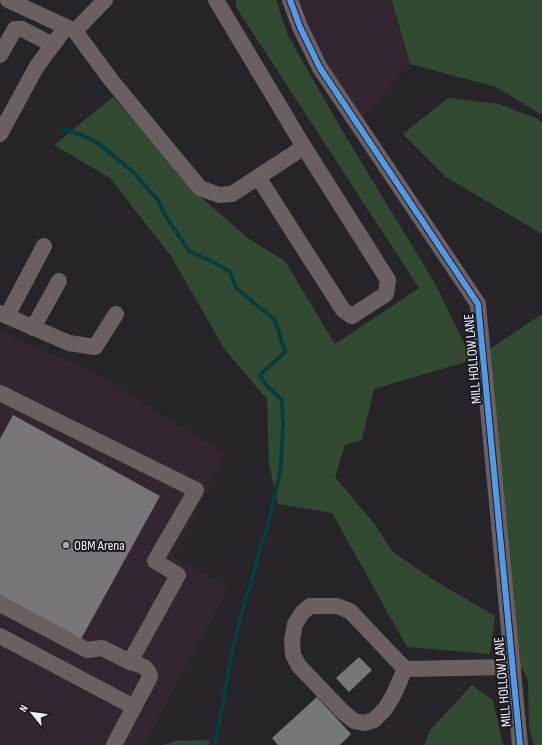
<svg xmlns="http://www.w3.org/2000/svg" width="542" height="745" font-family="'Sofia Sans Condensed',sans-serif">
<rect width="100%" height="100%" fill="#262429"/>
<!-- commercial -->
<g fill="#332630">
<path d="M300,0H392L410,64L363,117L334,76L305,20Z"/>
<path d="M0,331L96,373L225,454L173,557L229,587L144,745H0Z"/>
</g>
<!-- green -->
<g fill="#334a32">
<path d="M236,0H276L288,36L346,137L436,285L472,360L374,389L362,440L345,445L335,477L376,526L392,551L432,579L495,616L490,654L407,647L332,513L278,504L269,465L267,399L225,350L171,256L110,178L54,145L113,97L202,198L249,239L285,261L335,344L419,288L236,7Z"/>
<path d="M392,0H542V115L496,87L410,64Z"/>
<path d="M448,98L499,104L538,119L542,123V234L446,177L403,134Z"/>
<path d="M542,314V745H534L529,727L528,681L509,640L480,354L493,347Z"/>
<path d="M472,685L493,700L503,745H425L430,730Z"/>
<path d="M209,740V745H164L174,741Z"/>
</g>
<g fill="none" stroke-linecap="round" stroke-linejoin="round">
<!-- stream -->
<path stroke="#063e3f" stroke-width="4" d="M63,129L81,135L98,143L133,172L158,200L166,217L189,251L215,263L230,272L236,288L275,320L285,352L260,375L267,386L282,400L283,424L281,466L270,516L235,637L215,745"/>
</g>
<!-- building -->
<g fill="#78767a">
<path d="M13,415L160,496L81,639L0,595V439Z"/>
<path d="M359,657L372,670L349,692L336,678Z"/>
<path d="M317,697L351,734L340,745H278L272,738Z"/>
</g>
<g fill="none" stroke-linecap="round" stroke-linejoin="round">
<!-- minor -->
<g stroke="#6a6062" stroke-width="16">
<path d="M8,0L75,31L111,80L200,188L219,195L232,194L304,147L216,0"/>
<path d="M290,0L300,27L320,68L478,304L520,745"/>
<path d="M75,31L105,0"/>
<path d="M0,55L15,29H22L53,45"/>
<path d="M0,134L37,66L66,27"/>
<path d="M258,177L343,310L352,316L386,294L388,280L304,147"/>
<path d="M0,313L69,343L95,347L116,314"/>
<path d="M7,316L44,246"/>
<path d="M33,328L59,281"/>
<path d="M0,393L196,490L155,561L178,575L130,662L102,648L87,650L0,604"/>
<path d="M0,636L134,707L114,745"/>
<path d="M130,662C140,665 148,666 150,677L134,707"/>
<path d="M405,669L393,696L385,709L374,720L364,723L354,721L343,712L299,666L293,655L292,640L295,624L302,613L310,606H337L350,611L405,669L513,667"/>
</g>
<!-- cycleway casing -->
<g stroke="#1b1921" stroke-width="8">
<path id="cycleway" d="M290,0L300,27L320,68L478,304L520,745"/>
</g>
<!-- cycleway -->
<use href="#cycleway" stroke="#5399e6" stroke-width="6"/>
</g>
<!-- markers -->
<circle fill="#a9a8ad" stroke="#1b1921" stroke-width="1.5" cx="66" cy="545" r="4"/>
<g text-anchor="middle" stroke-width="4" stroke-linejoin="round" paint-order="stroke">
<!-- street labels -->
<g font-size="14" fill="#f0eff4" stroke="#1b1921">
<text transform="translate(472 359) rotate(-95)" y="5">MILL HOLLOW LANE</text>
<text transform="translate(502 682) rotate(-95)" y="5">MILL HOLLOW LANE</text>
</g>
<!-- poi labels -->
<g font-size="14" fill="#f0eff4" stroke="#1b1921" text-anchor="start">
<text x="74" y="550">OBM Arena</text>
</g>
</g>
<!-- north arrow -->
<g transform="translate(32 713) rotate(299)" stroke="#1b1921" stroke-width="3" paint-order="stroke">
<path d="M0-3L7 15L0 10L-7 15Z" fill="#f0eff4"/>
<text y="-6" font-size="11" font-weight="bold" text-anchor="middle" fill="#f0eff4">N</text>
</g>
</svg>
